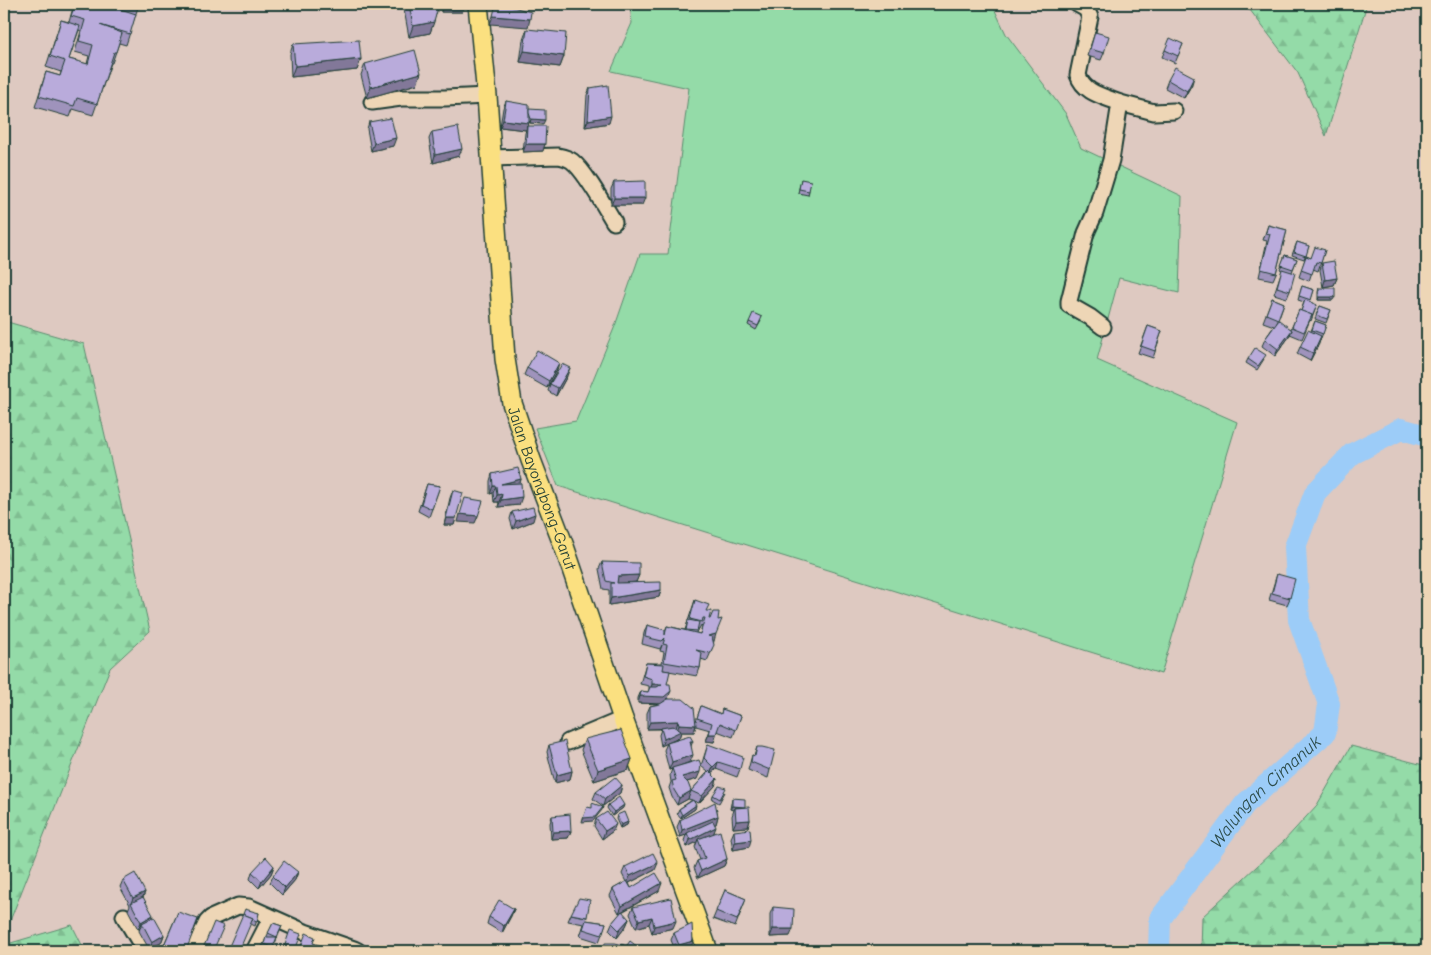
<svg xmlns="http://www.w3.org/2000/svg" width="1431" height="955" font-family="'Comic Neue',sans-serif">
<defs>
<pattern id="forest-firs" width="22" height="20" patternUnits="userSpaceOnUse" patternTransform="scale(1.25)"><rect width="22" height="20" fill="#94dba8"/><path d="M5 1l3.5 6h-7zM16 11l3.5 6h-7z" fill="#7fbd91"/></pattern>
</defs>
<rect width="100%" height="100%" fill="#dec9c1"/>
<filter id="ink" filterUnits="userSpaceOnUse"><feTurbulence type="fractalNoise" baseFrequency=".02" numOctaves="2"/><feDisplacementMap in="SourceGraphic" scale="10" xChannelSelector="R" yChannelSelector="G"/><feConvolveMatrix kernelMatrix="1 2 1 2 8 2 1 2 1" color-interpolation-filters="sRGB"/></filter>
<g filter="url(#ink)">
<!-- green -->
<path fill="#94dba8" stroke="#5a8c6e" d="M630,4H992L1006,34L1066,114L1081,148L1182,196L1179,293L1119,278L1097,360L1237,422L1161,674L558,486L535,428L576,421L615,326L640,254H668L689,88L611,71L632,23Z"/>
<!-- forest -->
<g fill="url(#forest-firs)" stroke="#5a8c6e">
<path d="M1187,4H1367L1326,136L1298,73L1250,10Z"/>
<path d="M4,321L84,344L150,631L110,668L4,936Z"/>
<path d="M1351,746L1427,766V951H1201L1202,917L1284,841L1317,805Z"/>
<path d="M72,925L85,951H4V945Z"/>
</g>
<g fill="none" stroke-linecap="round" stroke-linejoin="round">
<!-- river -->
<path stroke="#9cccf8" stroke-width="22" id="s1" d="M1159,951L1160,919L1245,804L1325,733L1329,704L1299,620L1295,547L1315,493L1352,454L1401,429L1427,436"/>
<!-- minor casing -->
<g stroke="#1f3d34" stroke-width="19">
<g id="minor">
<path d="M1077,4L1086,9L1090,17L1078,75C1084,93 1103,96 1120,103L1111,160L1095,213L1086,233L1069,301V305L1090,317L1103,327"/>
<path d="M372,102L401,98H445L487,96"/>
<path d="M1120,103L1154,112L1174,111"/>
<path d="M491,158L558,156C563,157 568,158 572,161C585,171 605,207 614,222"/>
<path d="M568,742L623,719"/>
<path d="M124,916L145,951"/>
<path d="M193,951L207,922L211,918L238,906L249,907L305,932L354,949L358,951"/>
<path d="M254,951L271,918"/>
</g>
</g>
<!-- major casing -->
<g stroke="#1f3d34" stroke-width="22">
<g id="major">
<path id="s2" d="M478,4L487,96L505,359L512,403L531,460L565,549L623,719L708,951"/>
</g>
</g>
<!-- minor -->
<use href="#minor" stroke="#eed6b6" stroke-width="15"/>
<!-- major -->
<use href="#major" stroke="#fbe080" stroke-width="19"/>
</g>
<!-- wall -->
<g fill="#9f93bc" stroke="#1f3d34" fill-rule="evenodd">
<path d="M74,4H139L126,45L119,43L112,63H111L93,115L73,109L70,117L35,107L46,72L60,76L61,72L46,67L61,20L69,22ZM79,30L81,31L75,52L89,56L87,64L69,59Z"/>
<path d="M403,4H439L430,33L409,37Z"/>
<path d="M441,4H464L462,12H441Z"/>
<path d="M527,29L564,56L560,67L520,62L523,40Z"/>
<path d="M1095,32L1104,53L1101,60L1087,56Z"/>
<path d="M293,44L361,59L357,70L291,77L290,54Z"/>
<path d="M1183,44L1175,63L1162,57L1165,50Z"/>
<path d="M365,64L417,84L367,98L361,75Z"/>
<path d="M1168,80L1192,84L1184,98L1165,88Z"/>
<path d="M590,88L609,123L585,127L587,95Z"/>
<path d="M506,101L529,109L543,124L530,123L529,121L528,126L543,151L523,152L525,133L526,130L500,127L503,108Z"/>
<path d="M369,122L393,146L371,151L367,129Z"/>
<path d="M432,132L459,156L433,163L429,139Z"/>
<path d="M801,179L809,191L808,195L798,193Z"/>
<path d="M614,182L642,205H611V189Z"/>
<path d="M1268,225L1287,230L1276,273L1273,280L1259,277L1267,241L1263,240Z"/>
<path d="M1297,242L1309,246L1304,259L1292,255Z"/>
<path d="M1325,250L1318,271L1313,269L1309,281L1299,277L1306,256L1311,258Z"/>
<path d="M1285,255L1297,259L1292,272L1290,291L1287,298L1274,294L1282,270L1280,269Z"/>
<path d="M1322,263L1337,278L1334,285L1323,287L1320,270Z"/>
<path d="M1302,286L1314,290L1310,302L1317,305L1311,321L1310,320L1302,339L1290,334L1289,337L1275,356L1262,346L1265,339L1274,326L1263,322L1272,298L1284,303L1277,323L1291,329L1299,310L1301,311L1304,302L1298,300Z"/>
<path d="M1319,288L1333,300H1318V292Z"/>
<path d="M1320,306L1331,310L1326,323L1315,319Z"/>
<path d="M761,321L756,330L748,325L749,322Z"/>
<path d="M1315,321L1326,325L1321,338L1310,361L1297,354L1300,347L1311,331Z"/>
<path d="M1148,326L1162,331L1153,358L1138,353Z"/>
<path d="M1248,359H1264L1257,370L1246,363Z"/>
<path d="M527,368L557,370L547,388L524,375Z"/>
<path d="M567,376L556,396L548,391L550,384Z"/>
<path d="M492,474L521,479L520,483L519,505L498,507L499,502H494L493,493L490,494V481Z"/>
<path d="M427,484L440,486L429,517L418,511Z"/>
<path d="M453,490L456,518L454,525H444L450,498Z"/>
<path d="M512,512L533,521L513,529L510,519Z"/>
<path d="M602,562L639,575L636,582L661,590L659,597L609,605V590L603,589L599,569Z"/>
<path d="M1277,574L1290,598L1287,605L1269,600Z"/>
<path d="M695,600L706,611L714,641L711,652L707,661L701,659L700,668L697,676L663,670L667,684L668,698L696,721L701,706L721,714L722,709L741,716L733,737L717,731L714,742L706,741L710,730L696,726L694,732H681L679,738L670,742L693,741L691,746L690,762L697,779L687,782L691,791L708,772L701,766L708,744L740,769L737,777L716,769L711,773L717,779L715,786L699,803L693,801L695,809L681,818L677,813L679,809L692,800L688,799L677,805L672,797L669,788L671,782L670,775L672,769L669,770L664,750L667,743L661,746L659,735L661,729H647V713L650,706L660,704L638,703V698L641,691L648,692L649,689V686L640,684L646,663H662L664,652L660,651L662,645L660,649L642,644L644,633L647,625L665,631L667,626L685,630ZM701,625L702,626L700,634L696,633L697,629H699Z"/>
<path d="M585,739L632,759L628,770L594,781L581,750Z"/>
<path d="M549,745L572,771L570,779L555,783L547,752Z"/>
<path d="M757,747L770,770L768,778L748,770L752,755L754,756Z"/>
<path d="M622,785L620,793L603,806L593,799L596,792Z"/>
<path d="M725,792L719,803L712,799L713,795Z"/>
<path d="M732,798L744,807L750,820L748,827L733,828L732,816L734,810L730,809Z"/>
<path d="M608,805L623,808L612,816L607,808Z"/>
<path d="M617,815L628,822L627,825L620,828L616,819Z"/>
<path d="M552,816L571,831L568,838L551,839L550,823Z"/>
<path d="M718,816L716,824H714V834L727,859L724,866L698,878L694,868L697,861L700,860L695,847L697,842L687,847L684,841L686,835L680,837L677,827L680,820Z"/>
<path d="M596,819L613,831L602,839L594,826Z"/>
<path d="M734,831L749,847L733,850L731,838Z"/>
<path d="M274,866L271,874L259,888L250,879L252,872Z"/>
<path d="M625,867L655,870L629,883L631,888L659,891L622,912L629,919L626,926L617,938L609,930L612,923L622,912L619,913L610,896L613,889L626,882L622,874Z"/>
<path d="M298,872L295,880L282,895L270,883L273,876Z"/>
<path d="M123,880L145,892L143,897L152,918L164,935L161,943L149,949L139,931L140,928L138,929L128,910L130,905L120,887Z"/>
<path d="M725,890L746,899L735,927L713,919Z"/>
<path d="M633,907L673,928L652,933L649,924L636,928L630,914Z"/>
<path d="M773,907L790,936L770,937V914Z"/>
<path d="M514,909L511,916L502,933L487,924L489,917Z"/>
<path d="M178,912L186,951H161L163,947Z"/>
<path d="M259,913L255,926L251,924L243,914Z"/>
<path d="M571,914L587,917L586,920L606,923L599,942L580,936L584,924L568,921Z"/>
<path d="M273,923L282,926L272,951L262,947Z"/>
<path d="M674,933L691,948L681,951H657L673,945L671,940Z"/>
</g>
<!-- shaded-wall -->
<g fill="#827899" stroke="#1f3d34">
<path d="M443,5H465L462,12H441Z"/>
<path d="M493,16L530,19L528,27L490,24Z"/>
<path d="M434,22L430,33L409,37L413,26Z"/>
<path d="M524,51L564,56L560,67L520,62Z"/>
<path d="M361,59L357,70L291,77L295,66Z"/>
<path d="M421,73L417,84L367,98L371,87Z"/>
<path d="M1194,77L1192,84L1184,98L1187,91Z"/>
<path d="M611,116L609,123L585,127L588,120Z"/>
<path d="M531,119L545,120L543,124L530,123Z"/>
<path d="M503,120L529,123L527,129V126L526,130L500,127Z"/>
<path d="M396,138L393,146L371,151L374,143Z"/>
<path d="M526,144H545L543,151L523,152Z"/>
<path d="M462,149L459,156L433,163L435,155Z"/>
<path d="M614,198H645L642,205H611Z"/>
<path d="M1337,278L1334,285L1323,287L1325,280Z"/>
<path d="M1319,297H1335L1333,300H1318Z"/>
<path d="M1292,330L1289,337L1275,356L1278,349Z"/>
<path d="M1321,336L1319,344L1310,361L1313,353Z"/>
<path d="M559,363L557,370L547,388L549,381Z"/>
<path d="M570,368L567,376L556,396L558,388Z"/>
<path d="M521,479L519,486L501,484Z"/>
<path d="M493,486H496L493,493L490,494Z"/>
<path d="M502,494L499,502H494L497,495Z"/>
<path d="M522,497L519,505L498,507L501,500Z"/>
<path d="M460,514L478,516L475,523L458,522Z"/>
<path d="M535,514L533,521L513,529L516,521Z"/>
<path d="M446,518H456L454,525H444Z"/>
<path d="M639,575L636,582L615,584L618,576Z"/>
<path d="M661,590L659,597L609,605L611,598Z"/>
<path d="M716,634L714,641L705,643L708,636Z"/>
<path d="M652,684H662L650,692Z"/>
<path d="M671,691L668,698L661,704L638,703L640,696Z"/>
<path d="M678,721L676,728L647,729L650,722Z"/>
<path d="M679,724L696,725L694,732H681L679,738L661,746L664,739L677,732Z"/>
<path d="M709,734H716L714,742L706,741Z"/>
<path d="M693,755L690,762L669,770L672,762Z"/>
<path d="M632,759L628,770L594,781L598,770Z"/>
<path d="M718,762L716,769L710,774L713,767Z"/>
<path d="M572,771L570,779L555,783L557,775Z"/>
<path d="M700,772L697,779L680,784L682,777Z"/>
<path d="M717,779L715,786L699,803L702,796Z"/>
<path d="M622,785L620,793L603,806L605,799Z"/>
<path d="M691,791L688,799L677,805L679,798Z"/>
<path d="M624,805L623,808L612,816L614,812Z"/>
<path d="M696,805L695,809L681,818L682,815Z"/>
<path d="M732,806L745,807L735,808L734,810L730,809Z"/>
<path d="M603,807L602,810L593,821L582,822L583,818Z"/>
<path d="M718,816L716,824L687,834V833L686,835L680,837L682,830Z"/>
<path d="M750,820L748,827L733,828L736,821Z"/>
<path d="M628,822L627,825L620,828L621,825Z"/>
<path d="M616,824L613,831L602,839L605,831Z"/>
<path d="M716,827L713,835L698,839L697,842L687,847L690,840Z"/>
<path d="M571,831L568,838L551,839L553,832Z"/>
<path d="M751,840L749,847L733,850L735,842Z"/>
<path d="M727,859L724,866L698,878L701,871Z"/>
<path d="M658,863L655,870L627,884L630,876Z"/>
<path d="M274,866L271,874L259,888L262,881Z"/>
<path d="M298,872L295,880L282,895L285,888Z"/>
<path d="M662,883L659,891L619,913L622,906Z"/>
<path d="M145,892L142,899L131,903L133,898Z"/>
<path d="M514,909L511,916L502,933L504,926Z"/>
<path d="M153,915L150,922L142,923L140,928L138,929L141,922Z"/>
<path d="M652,917L649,924L636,928L639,920Z"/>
<path d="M629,919L626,926L617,938L619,930Z"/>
<path d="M676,921L673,928L652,933L654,926Z"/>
<path d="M773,929H793L790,936L770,937Z"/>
<path d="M164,935L161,943L149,949L152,942Z"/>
<path d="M693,941L691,948L681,951H677L679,945Z"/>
</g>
<!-- building -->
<g fill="#b9abdb" stroke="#1f3d34">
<path d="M75,4H105L136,14L130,34L100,25L122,33L116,52H114L97,104L77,98L74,106L39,96L46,72L60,76L65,61L50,56L61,20L80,26L69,59L88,64L93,45L79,41L85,20L71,16Z"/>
<path d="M130,4H139L138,6Z"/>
<path d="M409,4H439L434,22L413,26Z"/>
<path d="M443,4H464L465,5H443Z"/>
<path d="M496,4H502L531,12L530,19L493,16Z"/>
<path d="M527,29L566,33L564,56L524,51Z"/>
<path d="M1095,32L1109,36L1104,53L1090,49Z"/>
<path d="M1170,38L1183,44L1178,56L1165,50Z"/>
<path d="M359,40L361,59L295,66L293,44Z"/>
<path d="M415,50L421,73L371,87L365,64Z"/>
<path d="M1175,67L1194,77L1187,91L1168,80Z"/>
<path d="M608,85L611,116L588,120L590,88Z"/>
<path d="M506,101L529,105V123L503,120Z"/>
<path d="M529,109L545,110V120L531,119L529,113Z"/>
<path d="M391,118L396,138L374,143L369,122Z"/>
<path d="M527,126H546L545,144H526Z"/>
<path d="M458,127L462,149L435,155L432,132Z"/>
<path d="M801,179L811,181L809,191L799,189Z"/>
<path d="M645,181V198H614V182Z"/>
<path d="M1268,225L1287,230L1276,273L1261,269L1270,234L1266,233Z"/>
<path d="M1297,242L1309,246L1306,256L1294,252Z"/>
<path d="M1315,247L1325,250L1321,263L1316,262L1312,274L1301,270L1306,256L1311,258Z"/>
<path d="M1285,255L1297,259L1293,269L1281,265Z"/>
<path d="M1334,261L1337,278L1325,280L1322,263Z"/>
<path d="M1282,269L1295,273L1290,291L1277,287Z"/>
<path d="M1302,286L1314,290L1311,300L1299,296Z"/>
<rect x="1319" y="288" width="16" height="9"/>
<path d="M1272,298L1284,303L1278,319L1266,314Z"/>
<path d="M1305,300L1317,305L1312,317H1311L1312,315L1301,311Z"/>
<path d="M1320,306L1331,310L1327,319L1316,315Z"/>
<path d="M1299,310L1312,315L1304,332L1292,327Z"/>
<path d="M753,313L762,317L758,326L749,322Z"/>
<path d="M1279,320L1292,330L1278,349L1265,339Z"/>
<path d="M1315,321L1326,325L1323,334L1312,330Z"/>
<path d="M1148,326L1162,331L1155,351L1141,346Z"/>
<path d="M1308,330L1321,336L1313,353L1300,347Z"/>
<path d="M1255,348L1266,355L1258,366L1248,359Z"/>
<path d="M537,350L559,363L549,381L527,368Z"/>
<path d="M562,364L570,368L558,388L550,384Z"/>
<path d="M518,468L521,479L501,484L521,483L522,497L501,500L502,494L497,495L496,486H493L492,474Z"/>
<path d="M427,484L440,486L432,509L421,504Z"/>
<path d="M453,490L463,493L456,518H446Z"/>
<path d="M465,498L483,501L478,516L460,514Z"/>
<path d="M533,507L535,514L516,521L512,512Z"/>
<path d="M602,562L639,563V575L618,576L617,583L661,582V590L611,598V583H614L606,581Z"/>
<path d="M1277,574L1295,579L1290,598L1272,593Z"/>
<path d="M695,600L709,605L706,611H711L709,619H710L713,612H719L718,620L722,619L716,634L708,636L712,637L714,645L710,653L696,650L702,653L700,668L664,662L667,645L663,644L665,638L662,641L645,637L647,625L665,630V635L667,626L700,634L705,618H703L702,622L690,619Z"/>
<path d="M688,620L699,622L697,631L686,630Z"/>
<path d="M646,663L664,664L663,670L670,671L667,684H670L671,691L664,697L640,696L641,691L648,692L650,687H657L662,684H652V679L643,676Z"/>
<path d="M668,699H683L694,708L696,725L679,724L678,721L650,722V706L660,704Z"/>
<path d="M701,706L721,714L722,709L741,716L736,730L720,723L716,734H709L712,723L697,718Z"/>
<path d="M673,726L681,731L664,739L661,728Z"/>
<path d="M621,730L632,759L598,770L585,739Z"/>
<path d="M690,736L693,741H690L693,755L672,762L667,743Z"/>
<path d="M565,741L572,771L557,775L549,745Z"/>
<path d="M708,744L743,757L740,769L718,762L713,767L704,758Z"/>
<path d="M757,747H762L775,750L770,770L751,762L752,755L755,756Z"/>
<path d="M699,760L701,765L700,772L682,777L688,783L691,791L679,798L674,790L672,781L676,780L672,768Z"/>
<path d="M709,771L717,779L702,796L691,791Z"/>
<path d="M615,777L622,785L605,799L596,792Z"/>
<path d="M719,786L726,788L720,799L713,795Z"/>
<path d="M619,797L624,805L614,812L608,805Z"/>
<path d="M732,798L745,799V807L732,806Z"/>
<path d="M693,800L696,805L682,815L679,809Z"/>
<path d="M715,802L718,816L682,830L680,820Z"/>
<path d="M592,803L603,807L595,817L583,818L587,807L592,808Z"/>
<path d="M749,807L750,820L736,821L735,808Z"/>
<path d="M607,812L616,824L605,831L596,819Z"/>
<path d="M624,812L628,822L621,825L617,815Z"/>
<path d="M570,814L571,831L553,832L552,816Z"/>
<path d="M713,821L716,827L690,840L687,833Z"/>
<path d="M750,829L751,840L735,842L734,831Z"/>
<path d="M720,831L727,859L701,871L697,861L705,858L698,839Z"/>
<path d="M653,853L658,863L630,876L625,867Z"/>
<path d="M266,857L274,866L262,881L252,872Z"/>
<path d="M284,861L298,872L285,888L273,876Z"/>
<path d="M135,873L145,892L133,898L123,880Z"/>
<path d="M656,873L662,883L622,906L613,889L627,881L631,888Z"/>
<path d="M725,890L746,899L737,920L716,911Z"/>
<path d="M143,897L153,915L141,922L131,903Z"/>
<path d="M579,898L590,900L587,917L571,914Z"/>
<path d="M671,898L676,921L654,926L652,917L639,920L633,907Z"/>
<path d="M499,900L514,909L504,926L489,917Z"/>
<path d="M773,907L794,909L793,929H773Z"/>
<path d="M245,909L259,913L257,922L252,920L253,918L243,914Z"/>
<path d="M622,911L629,919L619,930L612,923Z"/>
<path d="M178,912L198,919L186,951H182L164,945Z"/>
<path d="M243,914L253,918L239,951H227Z"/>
<path d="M154,917L164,935L152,942L142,923Z"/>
<path d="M586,920L606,923L602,935L583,929Z"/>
<path d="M214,922L224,926L213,951H202Z"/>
<path d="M273,923L282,926L277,937L268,933Z"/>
<path d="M692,924L693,941L679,945L674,933Z"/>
<path d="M290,930L301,934L295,951H283Z"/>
<path d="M306,933L315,937L313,943L325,948L323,951H299Z"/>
<path d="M266,937H277L273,947L264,944Z"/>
<path d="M630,941L643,951H623Z"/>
<path d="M605,943H615L624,945L622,951H603Z"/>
<path d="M676,944L678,951H657Z"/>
<path d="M163,946L175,951H161Z"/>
</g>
</g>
<g text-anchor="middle" stroke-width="4" stroke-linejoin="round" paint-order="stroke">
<!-- street labels -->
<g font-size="16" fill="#1f3d34" stroke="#eed6b6">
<text dy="6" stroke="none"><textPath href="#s2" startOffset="491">Jalan Bayongbong-Garut</textPath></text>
</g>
<!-- water labels -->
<g font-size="18" font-style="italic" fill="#2c4b48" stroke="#eed6b6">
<text dy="6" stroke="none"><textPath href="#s1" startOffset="198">Walungan Cimanuk</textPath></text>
</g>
</g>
<!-- margin -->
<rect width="1431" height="955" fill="none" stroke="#eed6b6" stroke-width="20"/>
<rect x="10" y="10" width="1411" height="935" fill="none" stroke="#1f3d34" stroke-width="2" filter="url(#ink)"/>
</svg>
